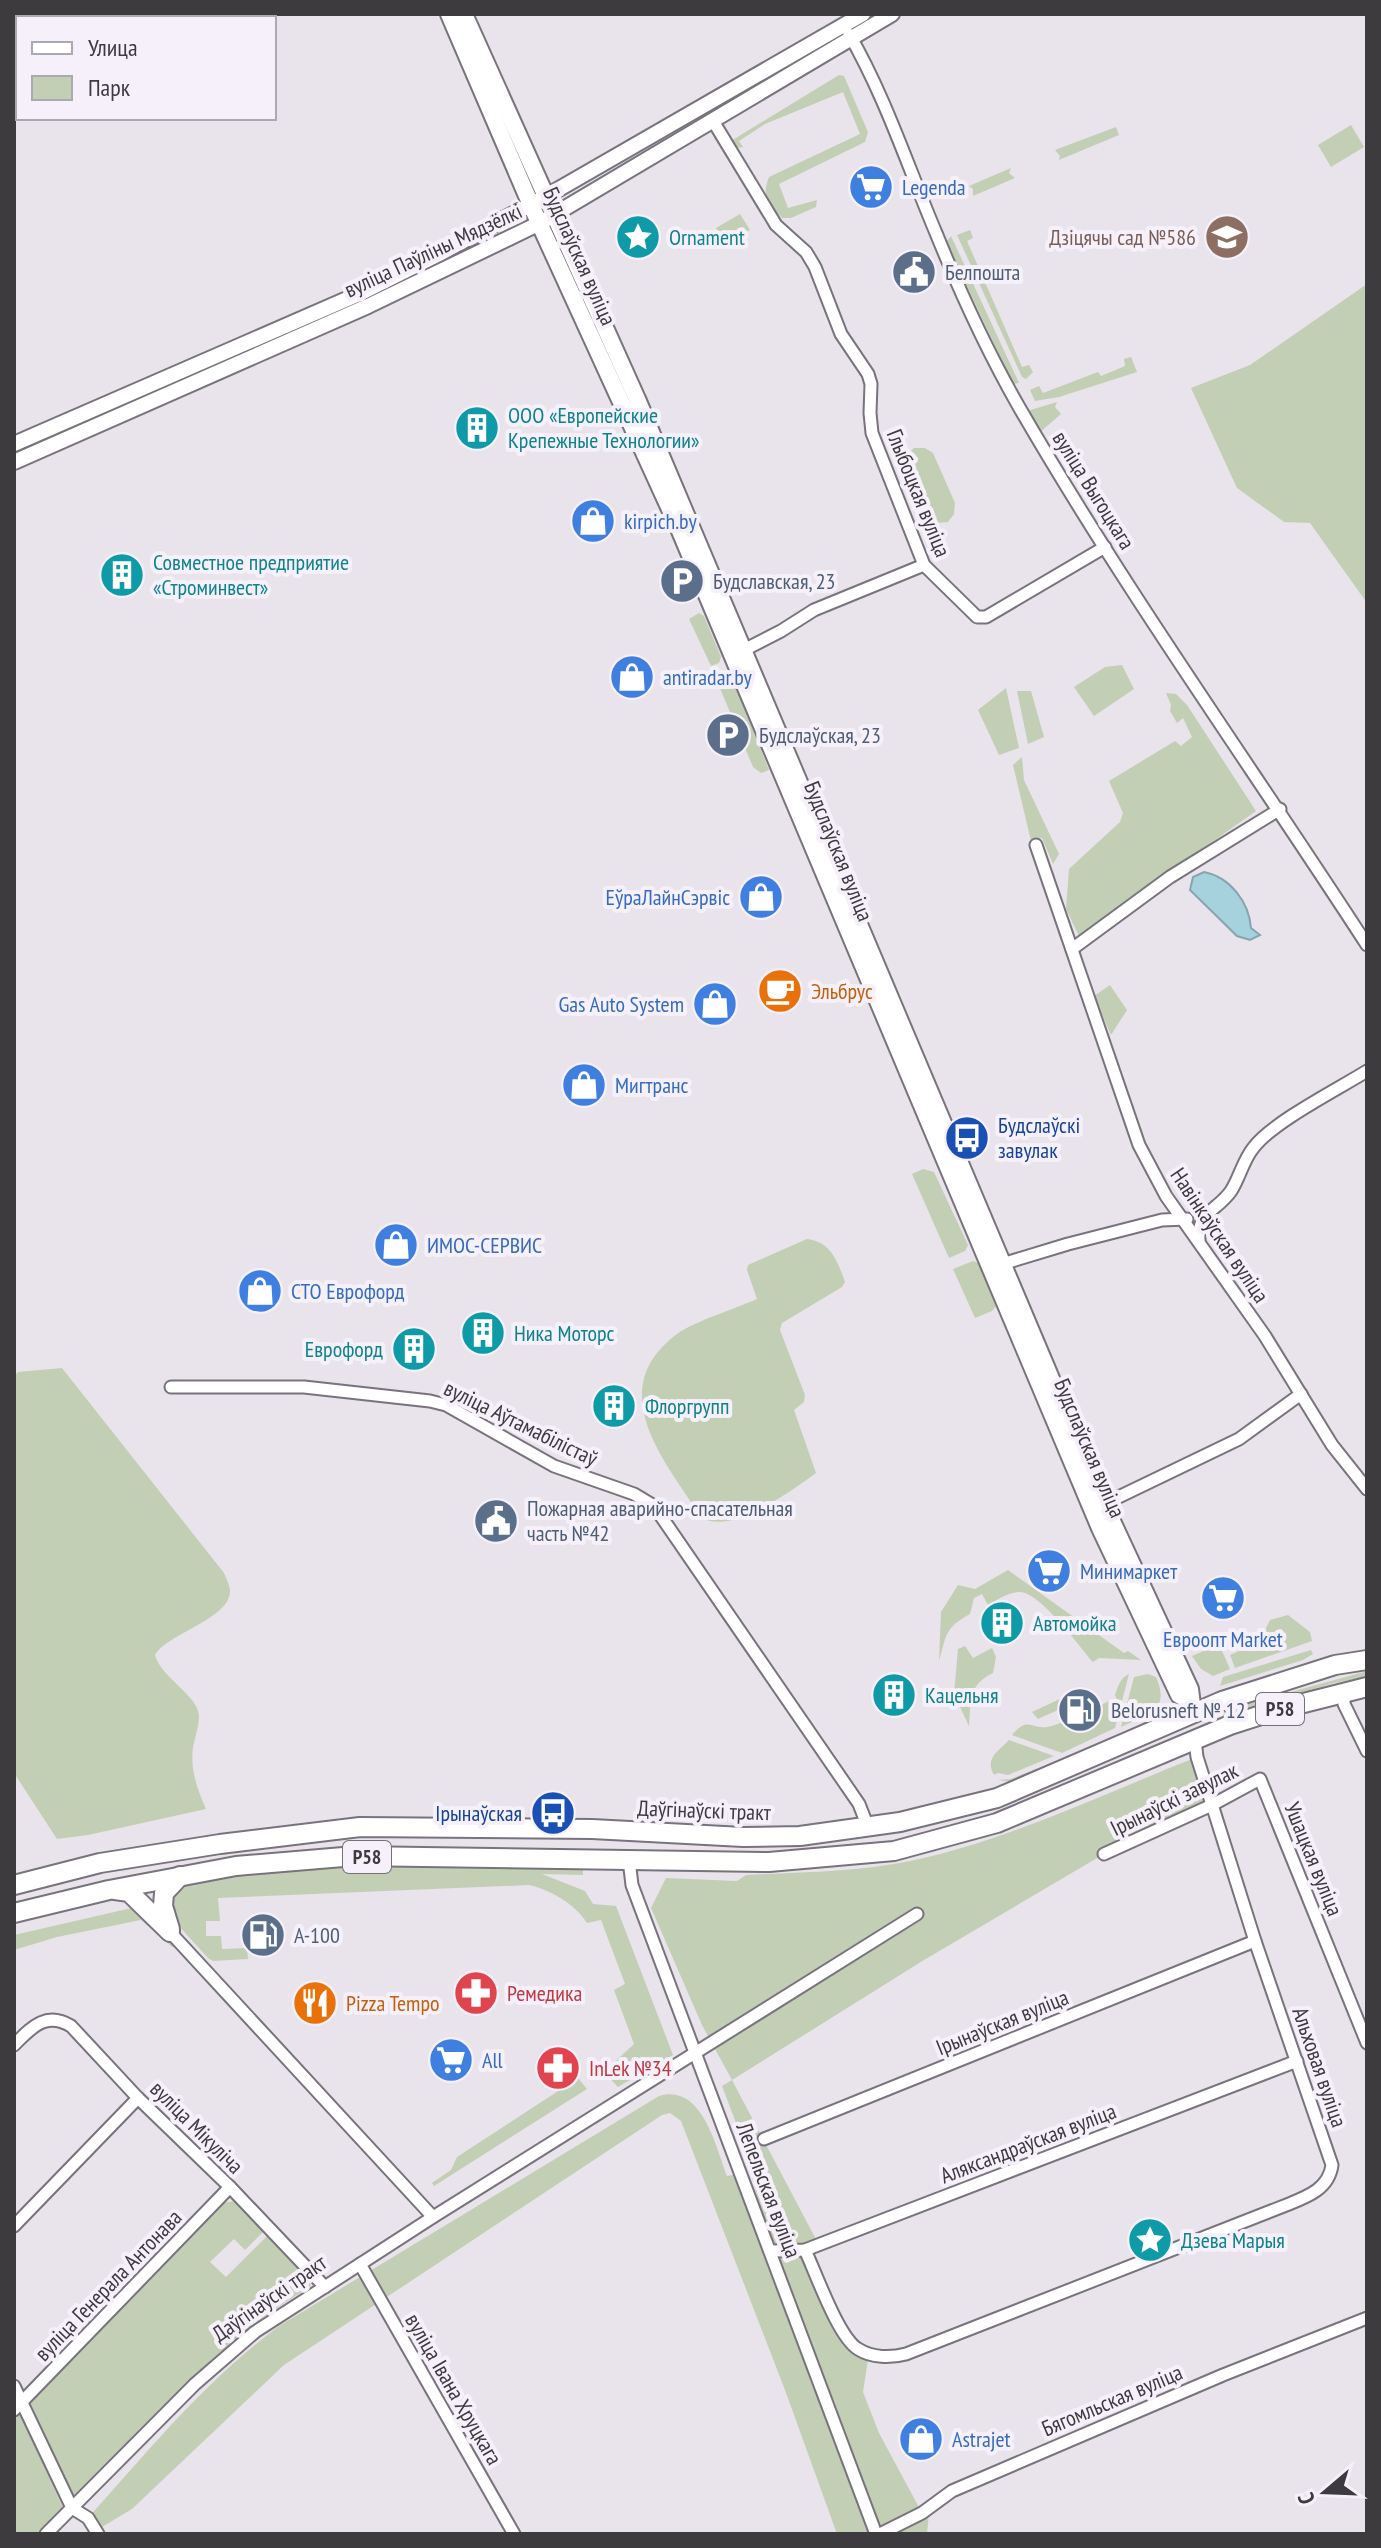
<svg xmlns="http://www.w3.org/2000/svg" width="1381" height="2548" font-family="'PT Sans Narrow',sans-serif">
<rect width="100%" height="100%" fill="#e9e3ec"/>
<!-- green -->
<g fill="#c3cfb5">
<path d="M839,75L844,76L868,132L865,142L779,184L788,208L817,200L816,207L791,218H782C768,202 761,198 769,177L860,134L843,92L765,124L739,141L743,147L736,148L731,141Z"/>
<path d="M1351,125L1364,147L1331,167L1318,145Z"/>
<path d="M1116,127L1119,135L1059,160L1060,156L1055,150Z"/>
<path d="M1011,168L1009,173L1015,178L973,196V189L969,186Z"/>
<path d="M740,214L750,230L726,244L716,228Z"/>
<path d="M970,230L973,238L967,241L1022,367L1029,365L1033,372L1026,379L1022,377L957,235Z"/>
<path d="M951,236L1019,383L1013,384L946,242Z"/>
<path d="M1367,284V603L1310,523L1284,522L1237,488L1191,388L1250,365Z"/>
<path d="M1131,357L1137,372L1059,397L1035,401L1030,390L1039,386L1043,393L1098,372L1101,376L1125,366L1124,359Z"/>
<path d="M1057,402L1055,407L1061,414L1039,433L1027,411Z"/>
<path d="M914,448H925L933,453L955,503L954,514L948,522L935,523L925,515L904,466L906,455Z"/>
<path d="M699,613L704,616L721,657L719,663L711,666L689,619Z"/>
<path d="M1122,665L1134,689L1094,716L1074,687L1105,667Z"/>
<path d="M723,677L733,680L769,770L761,773L753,767L719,686Z"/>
<path d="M1006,688L1019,748L999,755L978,710Z"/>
<path d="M1017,691H1031L1044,737L1028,744Z"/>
<path d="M1166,693L1176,694L1187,705L1256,811L1079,936L1066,909L1069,869L1120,822L1123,813L1109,781L1175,741L1181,746L1192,737L1183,718L1177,723L1170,711L1171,705Z"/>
<path d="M1022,757L1024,780L1059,854L1053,864L1042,838L1031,841L1013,765Z"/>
<path d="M1110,985L1127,1010L1111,1035L1094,996Z"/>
<path d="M923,1169L934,1172L968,1245L965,1251L949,1258L912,1174Z"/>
<path d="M807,1239C831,1242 837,1260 845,1282L842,1287L782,1323L780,1330L805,1395L804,1402L794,1410L816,1473C792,1490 730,1537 701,1517C665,1461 602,1390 677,1334C695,1321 735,1309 757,1299L747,1270L748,1265Z"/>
<path d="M973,1261L978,1263L997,1305L992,1311L975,1318L953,1269Z"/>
<path d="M62,1368L224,1573C226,1578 230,1586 230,1591C230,1619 168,1633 155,1655C161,1678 198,1695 199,1716C199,1725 195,1738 193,1747C190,1769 197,1789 206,1809L88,1835L57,1839L14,1773V1377L18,1372Z"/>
<path d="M1008,1570L1124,1653L1128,1651L1141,1660L1099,1658L1093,1662C1079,1646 1039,1590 1018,1592C1007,1593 997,1600 988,1605L982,1594L974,1598L970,1614C945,1628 947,1633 939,1661L941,1612L958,1585L975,1589Z"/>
<path d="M1288,1615L1310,1632L1312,1641L1235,1668L1230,1655L1259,1642L1270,1620Z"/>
<path d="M1219,1644L1230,1669L1213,1676L1201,1669L1192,1656Z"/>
<path d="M965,1646L973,1658L992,1648L996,1657L993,1673C968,1685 971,1701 969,1726L954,1694L958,1649Z"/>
<path d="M1311,1650L1313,1654L1303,1660L1220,1686L1223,1677Z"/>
<path d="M1367,1671V1677L1334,1683L1224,1716L1222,1711Z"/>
<path d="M1129,1674L1115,1728L1062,1753L1012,1735C1028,1716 1030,1729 1047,1727C1057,1726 1069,1718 1078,1714L1083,1725L1096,1718L1093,1709L1111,1700L1113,1705L1118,1702L1115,1695C1118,1686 1120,1678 1129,1674Z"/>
<path d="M1148,1674L1156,1677C1171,1711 1148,1714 1121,1727L1134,1677Z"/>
<path d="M1081,1689L1089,1696L1038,1719L1032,1712Z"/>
<path d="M1166,1706L1162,1716L1144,1724L1012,1782L998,1780L1011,1779C1042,1766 1150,1727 1166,1706Z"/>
<path d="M1009,1740L1054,1756L1008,1775L998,1773L994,1775C984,1758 999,1751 1009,1740Z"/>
<path d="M1197,1757L1212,1805L1104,1854L924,1960L732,2080L819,2245L806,2250L840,2328L869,2353L863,2392L879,2433L922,2513H929L927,2534H837L785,2390L681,2121L670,2113L662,2115L284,2365L132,2509L102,2527H93L88,2518C149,2450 205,2381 279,2326L659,2096C702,2083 716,2147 727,2176L741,2173L769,2241L741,2136L722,2086L732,2080L702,2025L651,1908L666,1878L737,1881L746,1875C801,1872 857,1872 910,1861C1009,1840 1103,1794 1197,1757Z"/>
<path d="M450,1865L583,1866V1875L542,1874L585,1891L593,1904L616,1906L673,2055L618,2087L604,2072L634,2044L614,1990L625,1984L601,1920L587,1923C575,1904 551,1890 529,1885L218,1898L220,1921H206V1936H221L222,1949L247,1948L248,1959L213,1961L208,1958L167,1913L174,1887C264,1866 358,1868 450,1865Z"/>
<path d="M136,1907L174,1946L172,1947L141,1920L57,1937L14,1950V1935Z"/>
<path d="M578,2078L587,2089L434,2186L432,2183L451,2170L457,2157Z"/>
<path d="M236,2201L264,2231L245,2250L234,2239L210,2262L226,2277L268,2235L311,2279L310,2287C218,2341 148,2422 74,2497L30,2402L219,2203Z"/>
<path d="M19,2411L63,2508L37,2534H14V2416Z"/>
</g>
<!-- water -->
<path fill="#a6d2de" stroke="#87a5ae" stroke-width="2" d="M1204,872C1230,877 1249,902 1251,928L1260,935L1250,940L1237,936L1190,890L1193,877Z"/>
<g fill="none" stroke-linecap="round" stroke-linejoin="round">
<!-- minor casing -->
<g stroke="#78737c" stroke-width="15">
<g id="minor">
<path d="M849,34C885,96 908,167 936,233C960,292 987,351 1019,407C1126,592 1251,766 1367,945"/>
<path d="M713,121L776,225L806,252L815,267L841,334L868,374L871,384L870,413L872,433L924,565L977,617H986L1105,547"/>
<path d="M744,650L781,631L814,610L924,565"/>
<path d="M1036,845L1139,1145L1166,1196L1265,1336L1332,1445L1367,1489"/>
<path d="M1072,949L1170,877L1280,809"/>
<path d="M1199,1240C1197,1212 1217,1211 1231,1191C1240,1177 1243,1160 1254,1147C1273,1122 1338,1089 1367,1071"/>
<path d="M1002,1264L1068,1244L1162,1220L1187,1219"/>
<path d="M171,1387H304L430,1401L446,1405L554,1466L634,1494L654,1506L859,1804L868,1827"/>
<path d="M1104,1504L1239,1439L1301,1394"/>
<path d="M1344,1692V1704L1367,1751"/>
<path d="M1104,1854L1212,1805L1260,1779L1367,2043"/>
<path d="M629,1860L632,1885C712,2102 796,2317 876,2534"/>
<path d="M170,1932L433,2217"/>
<path d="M14,2045C32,2027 46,2011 71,2026L138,2098L230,2187L325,2287"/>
<path d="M764,2139L1255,1941"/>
<path d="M14,2226L138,2098"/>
<path d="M805,2250C816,2273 838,2337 858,2349C872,2358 891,2358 906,2354L1289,2204C1309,2196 1329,2188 1332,2165L1255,1941L1197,1757L1195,1740"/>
<path d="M772,2251L805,2250L1297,2061"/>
<path d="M360,2264L514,2534"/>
<path d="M14,2386L72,2508L88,2518L98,2534"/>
<path d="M14,2410L230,2187"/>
<path d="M46,2534L195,2384L255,2332L433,2217L917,1914"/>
<path d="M880,2534L922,2513L952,2491L1223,2375L1367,2318"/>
</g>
</g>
<!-- tertiary casing -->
<g stroke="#78737c" stroke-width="18">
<g id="tertiary">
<path d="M14,444L361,293L439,254L545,197L863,14"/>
<path d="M14,462L368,306L540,223L892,14"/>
</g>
</g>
<!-- secondary casing -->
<g stroke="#78737c" stroke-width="20">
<g id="secondary">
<path d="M449,14L531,205L680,531L1100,1528L1179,1695L1189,1701"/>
<path d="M464,14L637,399L1104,1504L1190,1689L1193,1713"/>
</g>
</g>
<!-- primary casing -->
<g stroke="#78737c" stroke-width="22">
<g id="primary">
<path d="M14,1885L100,1863L220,1844L360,1827L592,1829L743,1837L800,1836L900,1822L997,1798L1222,1701L1335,1665L1367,1660"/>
<path d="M115,1890L129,1892L170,1932"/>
<path d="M14,1913L109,1890L236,1866L355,1856L769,1862L894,1851L997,1823L1230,1725L1280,1709L1367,1687"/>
<path d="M170,1929L163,1906L164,1893L180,1876"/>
</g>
</g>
<!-- minor -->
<use href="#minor" stroke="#fff" stroke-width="11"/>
<!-- tertiary -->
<use href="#tertiary" stroke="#fff" stroke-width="14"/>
<!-- secondary -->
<use href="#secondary" stroke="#fff" stroke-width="16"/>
<!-- primary -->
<use href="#primary" stroke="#fff" stroke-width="18"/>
</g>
<!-- icons -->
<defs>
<g id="supermarket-disc" transform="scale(2.3)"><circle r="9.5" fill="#3f7fe0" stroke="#f6f0fa"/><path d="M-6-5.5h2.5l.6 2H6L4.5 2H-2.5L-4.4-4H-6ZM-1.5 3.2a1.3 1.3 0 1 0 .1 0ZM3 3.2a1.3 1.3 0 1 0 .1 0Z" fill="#fff"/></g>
<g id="sight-disc" transform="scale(2.3)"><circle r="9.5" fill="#0f9aa8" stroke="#f6f0fa"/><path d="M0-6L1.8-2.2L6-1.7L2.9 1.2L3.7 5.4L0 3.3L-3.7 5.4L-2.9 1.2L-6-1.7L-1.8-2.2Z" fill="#fff"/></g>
<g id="school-disc" transform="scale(2.3)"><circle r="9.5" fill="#8d6e63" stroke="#f6f0fa"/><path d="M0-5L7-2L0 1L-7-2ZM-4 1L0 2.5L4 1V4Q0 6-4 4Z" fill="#fff"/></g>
<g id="civic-disc" transform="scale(2.3)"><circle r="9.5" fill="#5c6f8a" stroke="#f6f0fa"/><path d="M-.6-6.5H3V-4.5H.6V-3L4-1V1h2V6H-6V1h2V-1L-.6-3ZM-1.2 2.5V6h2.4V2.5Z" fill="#fff"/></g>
<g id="building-disc" transform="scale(2.3)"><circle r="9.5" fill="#0f9aa8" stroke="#f6f0fa"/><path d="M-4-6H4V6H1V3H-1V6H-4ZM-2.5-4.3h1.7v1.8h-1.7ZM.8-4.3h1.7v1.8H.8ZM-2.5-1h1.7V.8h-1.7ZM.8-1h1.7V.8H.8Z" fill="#fff"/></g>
<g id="shop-disc" transform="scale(2.3)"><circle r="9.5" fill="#3f7fe0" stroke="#f6f0fa"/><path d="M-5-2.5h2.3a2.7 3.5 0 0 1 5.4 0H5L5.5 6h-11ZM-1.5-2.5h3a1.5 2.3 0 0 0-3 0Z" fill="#fff"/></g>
<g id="parking-disc" transform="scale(2.3)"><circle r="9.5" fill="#5c6f8a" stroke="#f6f0fa"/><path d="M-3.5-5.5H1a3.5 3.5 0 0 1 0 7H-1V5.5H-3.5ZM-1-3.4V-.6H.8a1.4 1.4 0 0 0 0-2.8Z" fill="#fff"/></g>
<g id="cafe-disc" transform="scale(2.3)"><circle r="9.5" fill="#e8710a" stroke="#f6f0fa"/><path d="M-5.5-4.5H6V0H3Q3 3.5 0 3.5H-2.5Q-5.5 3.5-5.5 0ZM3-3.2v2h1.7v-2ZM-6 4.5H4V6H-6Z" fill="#fff"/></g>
<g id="bus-disc" transform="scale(2.3)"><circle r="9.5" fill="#1a4fb4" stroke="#f6f0fa"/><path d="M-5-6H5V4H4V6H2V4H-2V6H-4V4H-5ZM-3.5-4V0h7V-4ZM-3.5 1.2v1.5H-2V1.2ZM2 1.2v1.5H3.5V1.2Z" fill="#fff"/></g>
<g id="fuel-disc" transform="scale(2.3)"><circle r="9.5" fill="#5c6f8a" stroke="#f6f0fa"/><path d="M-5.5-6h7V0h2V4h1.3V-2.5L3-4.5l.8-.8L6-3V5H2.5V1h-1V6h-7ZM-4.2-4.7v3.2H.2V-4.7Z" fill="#fff"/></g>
<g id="pharmacy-disc" transform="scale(2.3)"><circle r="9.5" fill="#e0444e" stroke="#f6f0fa"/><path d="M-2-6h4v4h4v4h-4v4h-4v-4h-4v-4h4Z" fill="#fff"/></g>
<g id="restaurant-disc" transform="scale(2.3)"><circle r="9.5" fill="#e8710a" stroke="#f6f0fa"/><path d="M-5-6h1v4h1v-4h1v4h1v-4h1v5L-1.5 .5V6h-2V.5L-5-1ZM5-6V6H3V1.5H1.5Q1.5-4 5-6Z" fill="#fff"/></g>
</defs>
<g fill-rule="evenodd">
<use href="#supermarket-disc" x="871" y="187"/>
<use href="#sight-disc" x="638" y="237"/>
<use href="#school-disc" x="1227" y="237"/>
<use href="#civic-disc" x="914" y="272"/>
<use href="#building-disc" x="477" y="428"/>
<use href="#shop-disc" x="593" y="521"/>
<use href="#building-disc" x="122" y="575"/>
<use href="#parking-disc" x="682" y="581"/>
<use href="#shop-disc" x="632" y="677"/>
<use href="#parking-disc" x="728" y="735"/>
<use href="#shop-disc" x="761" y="897"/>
<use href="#cafe-disc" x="780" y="991"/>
<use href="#shop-disc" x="715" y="1004"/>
<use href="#shop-disc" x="584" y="1085"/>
<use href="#bus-disc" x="967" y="1138"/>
<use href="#shop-disc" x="396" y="1245"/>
<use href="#shop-disc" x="260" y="1291"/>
<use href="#building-disc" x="483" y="1333"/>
<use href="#building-disc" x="414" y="1349"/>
<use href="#building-disc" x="614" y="1406"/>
<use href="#civic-disc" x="496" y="1521"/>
<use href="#supermarket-disc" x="1049" y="1571"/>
<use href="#supermarket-disc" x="1223" y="1598"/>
<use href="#building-disc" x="1002" y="1623"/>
<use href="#building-disc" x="894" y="1695"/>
<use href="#fuel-disc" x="1080" y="1710"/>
<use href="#bus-disc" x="553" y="1813"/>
<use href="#fuel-disc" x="263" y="1935"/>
<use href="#pharmacy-disc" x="476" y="1993"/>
<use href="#restaurant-disc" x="315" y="2003"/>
<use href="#supermarket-disc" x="451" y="2060"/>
<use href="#pharmacy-disc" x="558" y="2068"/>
<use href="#sight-disc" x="1150" y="2240"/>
<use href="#shop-disc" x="921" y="2439"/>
</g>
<g text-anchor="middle" stroke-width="8" stroke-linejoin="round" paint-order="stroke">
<!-- shield labels -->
<g fill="#f6f0fa" stroke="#757177" stroke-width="2">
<rect x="1256" y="1693" width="48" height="32" rx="6"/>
<rect x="343" y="1841" width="48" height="32" rx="6"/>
</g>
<g font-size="20" font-weight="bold" fill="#3e3b3f">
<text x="1280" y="1716">Р58</text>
<text x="367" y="1864">Р58</text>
</g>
<!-- shop labels -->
<g font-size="22" fill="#366cbe" stroke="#f6f0fa" text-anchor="start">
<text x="902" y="195">Legenda</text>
<text x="624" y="529">kirpich.by</text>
<text x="663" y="685">antiradar.by</text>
<text x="730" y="905" text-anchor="end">ЕўраЛайнСэрвіс</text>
<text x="684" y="1012" text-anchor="end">Gas Auto System</text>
<text x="615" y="1093">Мигтранс</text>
<text x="427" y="1253">ИМОС-СЕРВИС</text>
<text x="291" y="1299">СТО Еврофорд</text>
<text x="1080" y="1579">Минимаркет</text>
<text x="1223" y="1647" text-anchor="middle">Евроопт Market</text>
<text x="482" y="2068">All</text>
<text x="952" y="2447">Astrajet</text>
</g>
<!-- culture labels -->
<g font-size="22" fill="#0d838f" stroke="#f6f0fa" text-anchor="start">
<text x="669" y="245">Ornament</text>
<text x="508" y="423">ООО «Европейские<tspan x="508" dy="25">Крепежные Технологии»</tspan></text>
<text x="153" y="570">Совместное предприятие<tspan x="153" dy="25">«Строминвест»</tspan></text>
<text x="514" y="1341">Ника Моторс</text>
<text x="383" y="1357" text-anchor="end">Еврофорд</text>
<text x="645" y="1414">Флоргрупп</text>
<text x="1033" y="1631">Автомойка</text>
<text x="925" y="1703">Кацельня</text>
<text x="1181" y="2248">Дзева Марыя</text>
</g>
<!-- education labels -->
<g font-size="22" fill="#785e54" stroke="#f6f0fa" text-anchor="end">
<text x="1196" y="245">Дзіцячы сад №586</text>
</g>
<!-- street labels -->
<g font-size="22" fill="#3e3b3f" stroke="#f6f0fa">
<text transform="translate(433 250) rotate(-25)" y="8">вуліца Паўліны Мядзёлкі</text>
<text transform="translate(580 256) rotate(66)" y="8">Будслаўская вуліца</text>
<text transform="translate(1094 490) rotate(58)" y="8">вуліца Выгоцкага</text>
<text transform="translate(919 493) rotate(68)" y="8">Глыбоцкая вуліца</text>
<text transform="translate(839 851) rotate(68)" y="8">Будслаўская вуліца</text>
<text transform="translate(1220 1235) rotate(56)" y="8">Навінкаўская вуліца</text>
<text transform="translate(521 1423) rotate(26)" y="8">вуліца Аўтамабілістаў</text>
<text transform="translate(1090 1448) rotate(67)" y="8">Будслаўская вуліца</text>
<text transform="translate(1174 1799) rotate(-26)" y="8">Ірынаўскі завулак</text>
<text transform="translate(704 1810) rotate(2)" y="8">Даўгінаўскі тракт</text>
<text transform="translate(1314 1859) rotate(68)" y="8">Ушацкая вуліца</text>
<text transform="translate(1002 2022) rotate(-22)" y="8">Ірынаўская вуліца</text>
<text transform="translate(1320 2067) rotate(71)" y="8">Альховая вуліца</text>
<text transform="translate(197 2127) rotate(45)" y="8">вуліца Мікуліча</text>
<text transform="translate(1028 2143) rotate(-21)" y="8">Аляксандраўская вуліца</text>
<text transform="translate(769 2190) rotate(69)" y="8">Лепельская вуліца</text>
<text transform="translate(108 2285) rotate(-46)" y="8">вуліца Генерала Антонава</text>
<text transform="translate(269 2298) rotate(-35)" y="8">Даўгінаўскі тракт</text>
<text transform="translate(454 2389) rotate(60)" y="8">вуліца Івана Хруцкага</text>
<text transform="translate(1112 2400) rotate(-23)" y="8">Бягомльская вуліца</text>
</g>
<!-- service labels -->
<g font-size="22" fill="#4e5e75" stroke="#f6f0fa" text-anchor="start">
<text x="945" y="280">Белпошта</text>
<text x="713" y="589">Будславская, 23</text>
<text x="759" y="743">Будслаўская, 23</text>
<text x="527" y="1516">Пожарная аварийно-спасательная<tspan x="527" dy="25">часть №42</tspan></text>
<text x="1111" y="1718">Belorusneft № 12</text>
<text x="294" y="1943">A-100</text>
</g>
<!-- food labels -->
<g font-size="22" fill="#c56008" stroke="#f6f0fa" text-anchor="start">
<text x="811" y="999">Эльбрус</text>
<text x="346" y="2011">Pizza Tempo</text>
</g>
<!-- transit labels -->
<g font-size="22" fill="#164399" stroke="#f6f0fa" text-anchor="start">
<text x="998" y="1133">Будслаўскі<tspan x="998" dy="25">завулак</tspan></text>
<text x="522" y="1821" text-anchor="end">Ірынаўская</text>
</g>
<!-- health labels -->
<g font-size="22" fill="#be3a42" stroke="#f6f0fa" text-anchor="start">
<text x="507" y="2001">Ремедика</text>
<text x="589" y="2076">InLek №34</text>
</g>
</g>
<!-- border -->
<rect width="1381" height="2548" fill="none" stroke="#3e3b3f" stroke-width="32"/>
<!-- legend -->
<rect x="16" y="16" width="260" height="104" fill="#f6f0fa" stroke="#aca8af" stroke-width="2"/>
<rect x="32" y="42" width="40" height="12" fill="#ffffff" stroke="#aca8af" stroke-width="2"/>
<text x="88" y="56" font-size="24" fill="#3e3b3f">Улица</text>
<rect x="32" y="76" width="40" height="24" fill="#c3cfb5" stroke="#aca8af" stroke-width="2"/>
<text x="88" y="96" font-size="24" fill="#3e3b3f">Парк</text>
<!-- north arrow -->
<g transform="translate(1325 2492) rotate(251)" stroke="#f6f0fa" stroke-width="6" paint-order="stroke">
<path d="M0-6L14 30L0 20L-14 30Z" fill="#3e3b3f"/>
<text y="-12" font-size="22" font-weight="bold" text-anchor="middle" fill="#3e3b3f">С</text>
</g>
</svg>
